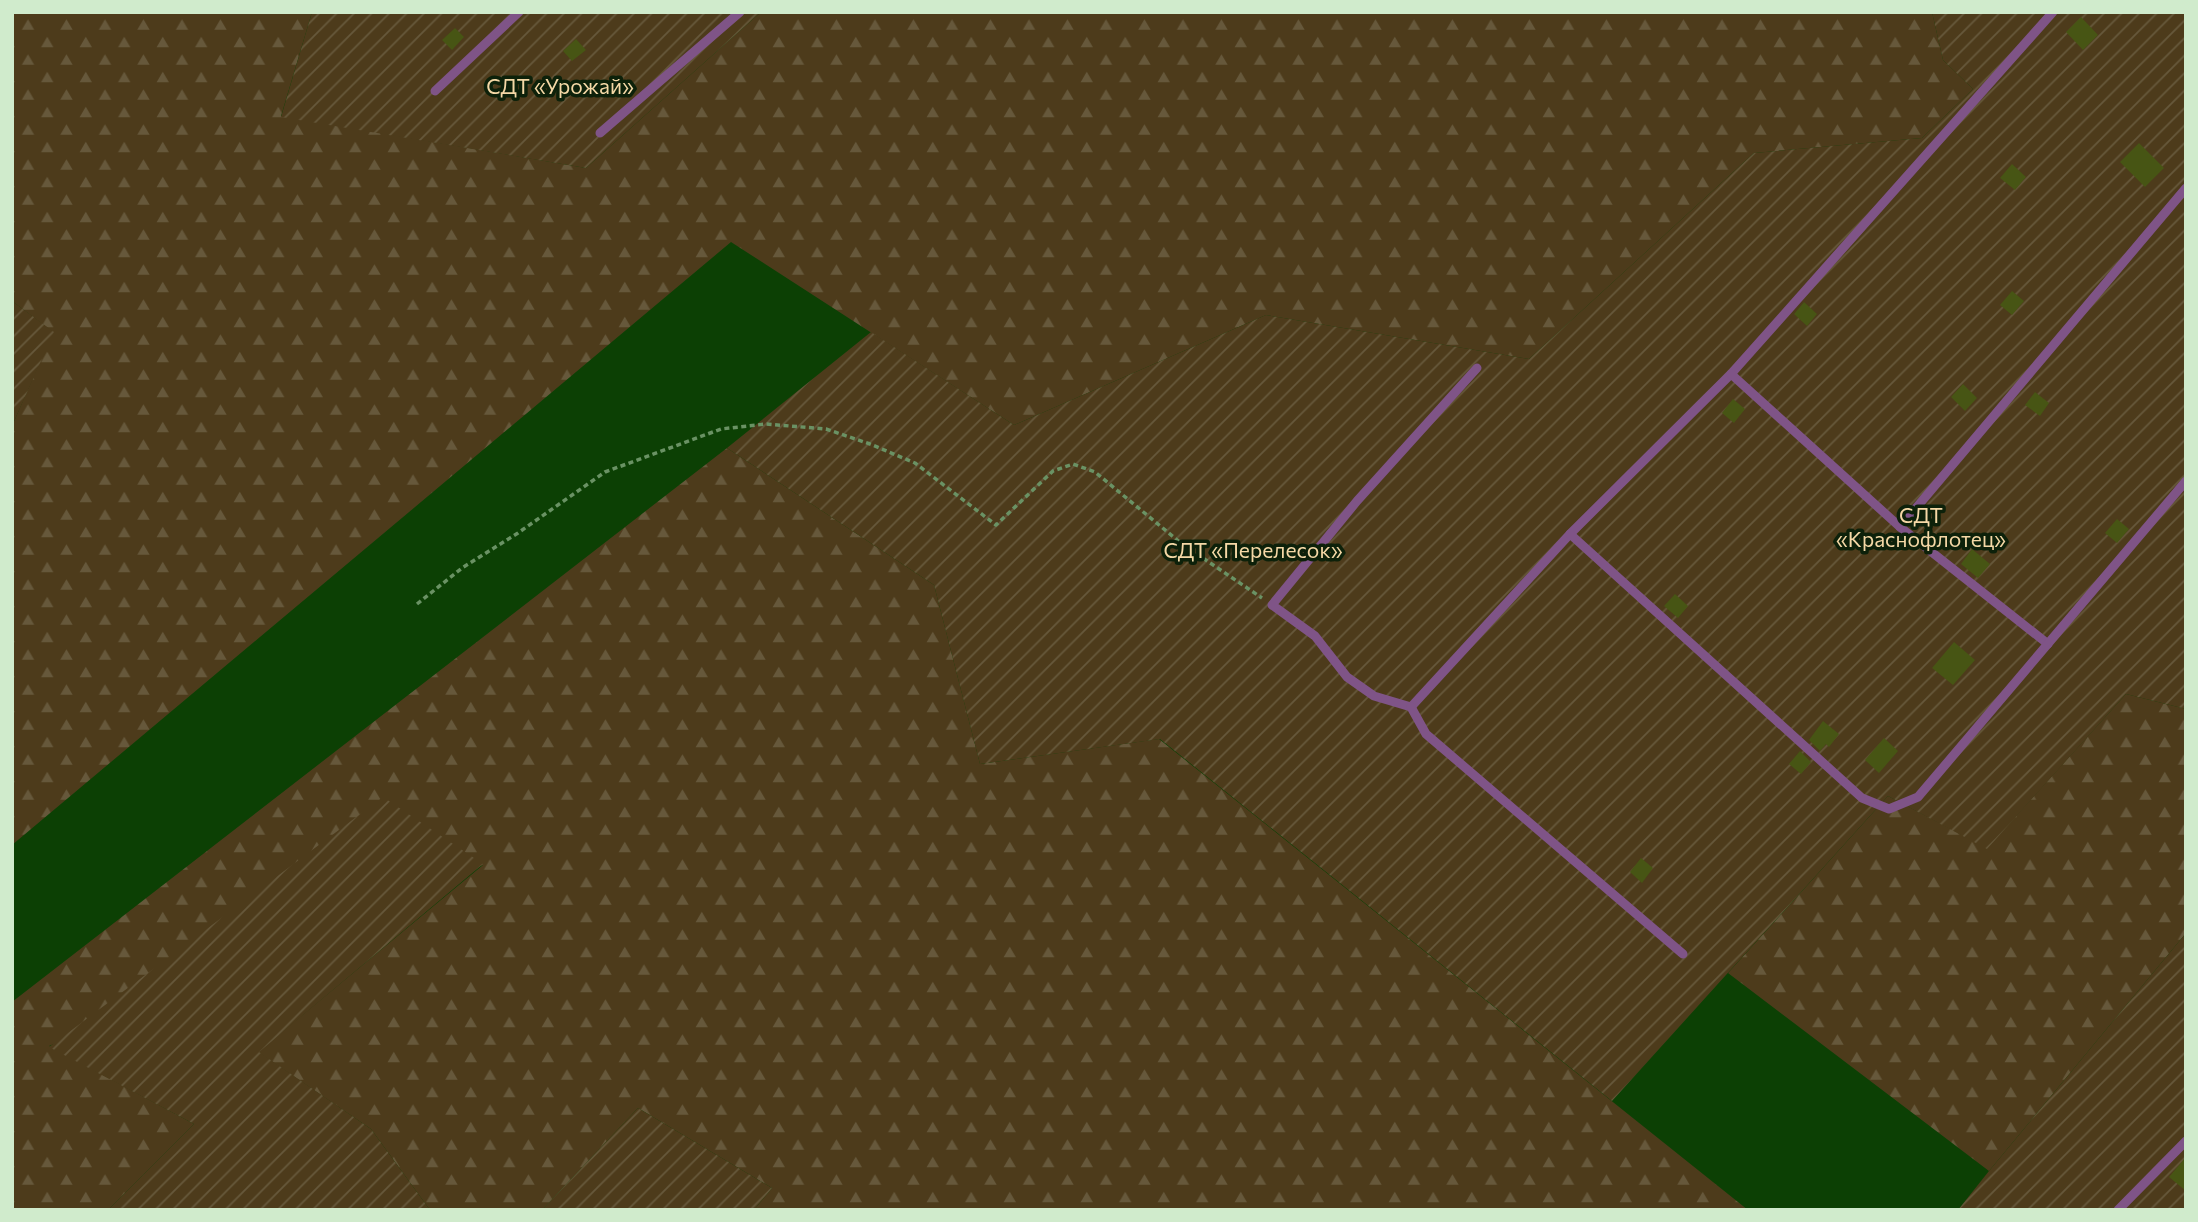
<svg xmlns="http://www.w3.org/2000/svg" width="2198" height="1222" font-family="Commissioner,sans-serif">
<defs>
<pattern id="forest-firs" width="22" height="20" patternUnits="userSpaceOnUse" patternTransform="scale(1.75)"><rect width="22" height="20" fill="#4d3b1b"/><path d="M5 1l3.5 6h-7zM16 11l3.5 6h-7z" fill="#66583b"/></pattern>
<pattern id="garden-furrows" width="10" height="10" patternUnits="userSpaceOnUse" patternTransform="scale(1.75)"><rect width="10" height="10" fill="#4d3b1b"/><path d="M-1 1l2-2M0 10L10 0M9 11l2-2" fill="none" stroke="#66583b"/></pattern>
</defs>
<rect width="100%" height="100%" fill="#0c4004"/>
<!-- forest -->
<g fill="url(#forest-firs)">
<path d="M12,12H312L281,116L586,168L761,12H1932L1943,60L1973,89L1922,138L1754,153L1529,359L1266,315L1014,425L731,242L12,845V426L53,332L12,301Z"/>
<path d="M727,448L934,585L980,764L1159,739L1748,1210H754L772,1188L638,1108L542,1210H430L371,1129L258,1052L483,865L49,1046L194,1124L108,1210H12V1002Z"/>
<path d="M2126,694L2186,709V933L1989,1171L1728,973L1888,796L1987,848Z"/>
</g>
<!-- garden -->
<g fill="url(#garden-furrows)">
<path d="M312,12H761L586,168L281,117Z"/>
<path d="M1932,12H2186V709L2126,694L1987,849L1888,796L1612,1101L1160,739L980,764L934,585L727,448L871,332L1014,425L1266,315L1529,359L1754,153L1922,138L1973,89L1943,60Z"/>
<path d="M12,301L54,332L12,426Z"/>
<path d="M383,797L483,864L259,1052L371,1129L430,1210H108L194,1124L49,1047Z"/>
<path d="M2186,933V1210H1958L1989,1171Z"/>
<path d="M638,1108L772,1188L754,1210H542Z"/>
</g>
<!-- building -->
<g fill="#475514">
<path d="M2081,17L2098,35L2083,50L2066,32Z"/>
<path d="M455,28L464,37L452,50L442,40Z"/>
<path d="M576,39L586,50L572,61L563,51Z"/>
<path d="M2139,143L2164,168L2145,187L2120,162Z"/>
<path d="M2012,164L2026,177L2015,190L2000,178Z"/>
<path d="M2012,291L2024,301L2012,315L2000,305Z"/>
<path d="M1804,302L1817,314L1807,326L1794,314Z"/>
<path d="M1963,384L1977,398L1965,411L1951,397Z"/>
<path d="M2035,392L2049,403L2040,416L2025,405Z"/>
<path d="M1733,399L1745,409L1734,423L1722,413Z"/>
<path d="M2117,519L2129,529L2117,543L2105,533Z"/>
<path d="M1972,549L1990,564L1978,578L1961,564Z"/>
<path d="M1675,594L1688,606L1678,618L1664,606Z"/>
<path d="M1954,642L1975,660L1953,685L1932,668Z"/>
<path d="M1823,721L1839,734L1829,747L1826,744L1820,751L1809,740Z"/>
<path d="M1884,738L1898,751L1879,773L1865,760Z"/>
<path d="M1800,751L1811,762L1801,774L1789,764Z"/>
<path d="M1641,858L1653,868L1642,883L1630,872Z"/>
<path d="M2186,1157V1191L2169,1177Z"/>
</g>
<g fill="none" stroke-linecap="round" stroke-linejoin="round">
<!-- path -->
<path stroke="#6a9264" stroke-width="3.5" stroke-dasharray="5 3.5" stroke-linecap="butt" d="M417,604L462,568L518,533L605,472L721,429L766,424L826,429L870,444L915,463L996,525L1053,471L1073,464L1095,472L1182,544L1262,598"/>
<!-- lane -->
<g stroke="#7f5487" stroke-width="9">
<path d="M435,91L519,12"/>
<path d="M600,133L740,12"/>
<path d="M1477,368L1357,501L1272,605L1315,636L1347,677L1374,696L1411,707L1570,534L1731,374L2053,12"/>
<path d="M1731,374L1900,527L2048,644"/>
<path d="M1900,527L2186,188"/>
<path d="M1570,534L1862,798L1889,809L1918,797L2186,481"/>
<path d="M1411,707L1426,734L1683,954"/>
<path d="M2118,1210L2186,1141"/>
</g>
</g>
<g text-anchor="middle" stroke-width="7" stroke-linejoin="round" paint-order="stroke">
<!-- park labels -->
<g font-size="21" fill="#f5d8a6" stroke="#0d210a">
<text x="560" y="94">СДТ «Урожай»</text>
<text x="1921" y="523">СДТ<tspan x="1921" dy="24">«Краснофлотец»</tspan></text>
<text x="1253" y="558">СДТ «Перелесок»</text>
</g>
</g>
<!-- border -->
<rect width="2198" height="1222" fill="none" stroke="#d0ebcc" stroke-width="28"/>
</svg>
